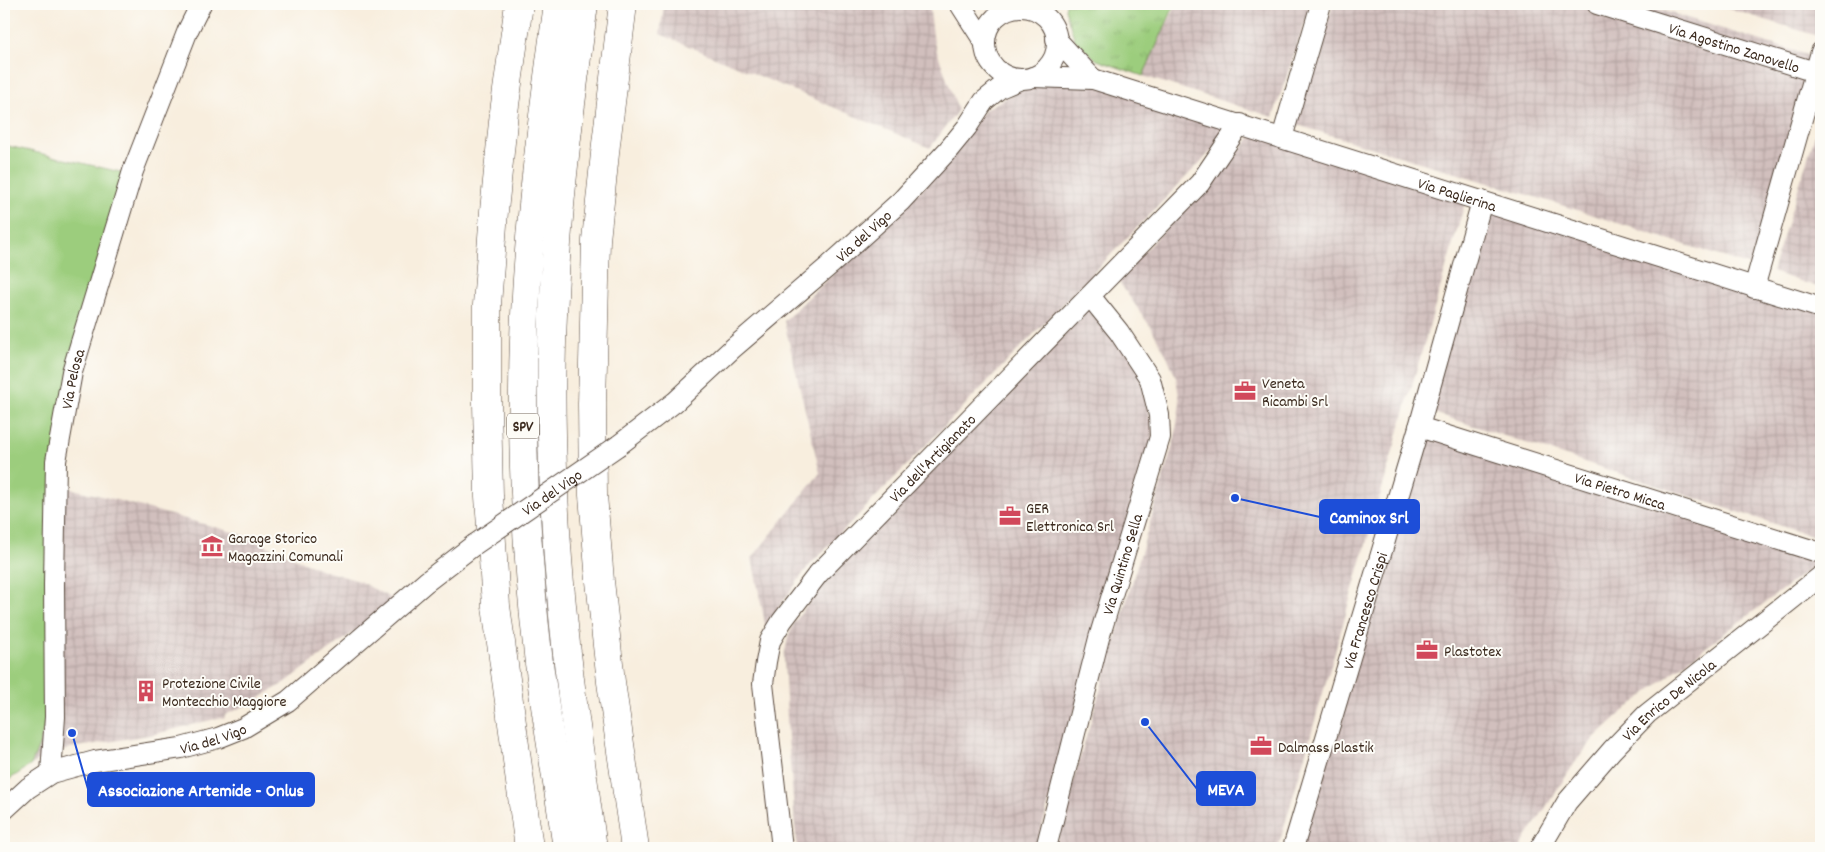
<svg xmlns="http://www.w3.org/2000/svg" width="1825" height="852" font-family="Dekko,sans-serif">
<defs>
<pattern id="industrial-grid" width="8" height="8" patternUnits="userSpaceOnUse" patternTransform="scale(1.25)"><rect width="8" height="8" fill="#d1bfbd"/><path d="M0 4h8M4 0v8" fill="none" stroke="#b4a4a2"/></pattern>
<pattern id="grass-tufts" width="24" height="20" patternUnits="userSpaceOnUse" patternTransform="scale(1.25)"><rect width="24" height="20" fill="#9ccd7d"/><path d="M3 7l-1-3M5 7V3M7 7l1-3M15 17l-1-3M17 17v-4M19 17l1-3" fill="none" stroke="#87b06c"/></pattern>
</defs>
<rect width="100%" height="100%" fill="#fdfcf7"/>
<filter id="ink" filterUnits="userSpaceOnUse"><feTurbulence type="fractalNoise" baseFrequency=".02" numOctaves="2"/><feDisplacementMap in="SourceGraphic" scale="10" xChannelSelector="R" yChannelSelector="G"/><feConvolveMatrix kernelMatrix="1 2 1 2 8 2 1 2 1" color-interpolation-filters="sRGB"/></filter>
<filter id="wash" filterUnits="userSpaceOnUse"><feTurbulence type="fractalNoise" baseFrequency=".0096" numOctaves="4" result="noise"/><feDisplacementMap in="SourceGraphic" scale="20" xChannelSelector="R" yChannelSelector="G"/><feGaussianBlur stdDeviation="1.12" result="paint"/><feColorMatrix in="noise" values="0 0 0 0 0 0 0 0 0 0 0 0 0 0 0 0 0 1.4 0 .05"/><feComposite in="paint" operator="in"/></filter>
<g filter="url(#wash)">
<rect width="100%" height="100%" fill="#f8eede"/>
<!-- industrial -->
<g fill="url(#industrial-grid)">
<path d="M664,4H929L934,43L958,110L930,148L660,34Z"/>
<path d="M1177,4H1311L1273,117L1143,76L1153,52Z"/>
<path d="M1333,4H1642L1817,58L1751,266L1568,207L1294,124Z"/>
<path d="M1714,4H1821V37Z"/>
<path d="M1036,81L1097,83L1231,127L1216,146L807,568L775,613L767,633L752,558L820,473L784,321L926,185L986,109Z"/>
<path d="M1821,116V288L1772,272Z"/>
<path d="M1253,134L1466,199L1278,848H1055L1071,788L1175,438L1180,403L1176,377L1167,356L1150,326L1117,279L1233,160Z"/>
<path d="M1487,205L1821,311V539L1428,411Z"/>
<path d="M1102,295L1132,337L1154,433L1036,848H797L788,738L784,657L788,638L794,623L824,582Z"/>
<path d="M1422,432L1820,561L1689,660L1620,714L1594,738L1574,764L1525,839L1521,848H1301Z"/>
<path d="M49,483L113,499L240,534L322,570L359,581L396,601L286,682L251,703L225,715L224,719L219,718L155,734L71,748L40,760L31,765L40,743L50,699Z"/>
</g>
<!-- grass -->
<path fill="url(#grass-tufts)" stroke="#6c7c4e" d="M1066,4H1175L1143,76L1097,60L1075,41L1065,9Z"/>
<!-- garden -->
<path fill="#9ccd7d" stroke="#6c7c4e" d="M4,145L125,173L69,364L50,699L40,743L31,765L4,783Z"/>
</g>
<g filter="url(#ink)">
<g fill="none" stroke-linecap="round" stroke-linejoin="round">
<!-- minor casing -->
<g stroke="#57473b" stroke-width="22">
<g id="minor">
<path d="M960,4L985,43"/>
<path id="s1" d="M1597,4L1815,72"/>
<circle cx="1021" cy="43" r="36"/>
<path d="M1056,39L1093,79"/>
<path id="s2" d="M1033,77L1093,79L1821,308"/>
<path d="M1282,138L1321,4"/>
<path d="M1754,288L1821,52"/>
<path id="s3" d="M1419,427L1821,553"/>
<path id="s4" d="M619,445L675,402L732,349L830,265L901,201L949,149L967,127L984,101L1000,88L1021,79"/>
<path id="s5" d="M51,773L55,717L54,585L56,461L72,372L133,171L188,30L201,4"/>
<path id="s6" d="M4,810L28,788L51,773L95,761L181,748L218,738L243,728L288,701L426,582L474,545"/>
<path id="s7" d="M782,848L763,684L766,662L770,641L782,621L818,574L1200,183L1240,124"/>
<path id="s8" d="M1046,848L1099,638L1160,437L1159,415L1150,379L1119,332L1090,296"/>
<path id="s9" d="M1293,848L1419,427L1482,201"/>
<path id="s10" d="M1540,848L1567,802L1612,750L1647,714L1821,576"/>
</g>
</g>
<!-- highway casing -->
<g stroke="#57473b" stroke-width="29">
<g id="highway">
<path d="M519,4L504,112L494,211L487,305V403L489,496L496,606L529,848"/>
<path d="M558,4C539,138 522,271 523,407C523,492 529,578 539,663C547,725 558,786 567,848"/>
<path d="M584,4C571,101 558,198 554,296C550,361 551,427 554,492C559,612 576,730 593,848"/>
<path d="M623,4L606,144L596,240L592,404L593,495L600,581L611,682L635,848"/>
</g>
</g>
<!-- minor -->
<use href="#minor" stroke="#fff" stroke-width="20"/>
<!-- highway -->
<use href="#highway" stroke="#fff" stroke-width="28"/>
<!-- minor-bridge casing -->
<g stroke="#57473b" stroke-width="22" stroke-linecap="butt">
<g id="minor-bridge">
<path id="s11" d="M474,545L619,445"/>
</g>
</g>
<!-- minor-bridge -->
<use href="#minor-bridge" stroke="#fff" stroke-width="20"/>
</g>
</g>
<!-- icons -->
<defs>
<g id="office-bare" transform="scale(1.725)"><path d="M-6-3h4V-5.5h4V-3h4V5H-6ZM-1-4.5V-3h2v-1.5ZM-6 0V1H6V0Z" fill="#d1495b" stroke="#fdfcf7" stroke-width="2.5" paint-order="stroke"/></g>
<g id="museum-bare" transform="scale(1.725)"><path d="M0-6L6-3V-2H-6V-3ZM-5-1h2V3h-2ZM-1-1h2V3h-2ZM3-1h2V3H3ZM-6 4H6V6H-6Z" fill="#d1495b" stroke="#fdfcf7" stroke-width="2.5" paint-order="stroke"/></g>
<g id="building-bare" transform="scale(1.725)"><path d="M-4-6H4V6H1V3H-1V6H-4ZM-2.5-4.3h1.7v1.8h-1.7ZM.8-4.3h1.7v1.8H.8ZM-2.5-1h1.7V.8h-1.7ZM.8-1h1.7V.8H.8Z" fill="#d1495b" stroke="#fdfcf7" stroke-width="2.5" paint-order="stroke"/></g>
</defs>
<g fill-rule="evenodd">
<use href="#office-bare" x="1245" y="391"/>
<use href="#office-bare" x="1010" y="516"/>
<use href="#museum-bare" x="212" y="546"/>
<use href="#office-bare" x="1427" y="650"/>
<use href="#building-bare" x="146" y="691"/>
<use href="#office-bare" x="1261" y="746"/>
</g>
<g text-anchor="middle" stroke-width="4" stroke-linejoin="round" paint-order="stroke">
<!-- shield labels -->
<rect fill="#fdfcf7" stroke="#75695f" stroke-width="1" x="507" y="413.5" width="32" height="25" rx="4"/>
<g font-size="15" font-weight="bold" fill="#3b2a1e">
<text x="523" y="431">SPV</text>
</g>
<!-- street labels -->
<g font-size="16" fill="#3b2a1e" stroke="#fdfcf7">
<text dy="6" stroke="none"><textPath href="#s1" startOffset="144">Via Agostino Zanovello</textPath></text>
<text dy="6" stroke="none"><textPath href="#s2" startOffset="442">Via Paglierina</textPath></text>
<text dy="6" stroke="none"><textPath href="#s4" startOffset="322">Via del Vigo</textPath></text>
<text dy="6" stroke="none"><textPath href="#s5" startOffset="396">Via Pelosa</textPath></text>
<text dy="6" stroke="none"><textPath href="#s7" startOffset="454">Via dell'Artigianato</textPath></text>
<text dy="6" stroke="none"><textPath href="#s3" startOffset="211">Via Pietro Micca</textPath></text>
<text dy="6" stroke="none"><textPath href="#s11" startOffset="94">Via del Vigo</textPath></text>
<text dy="6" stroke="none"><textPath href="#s8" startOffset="294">Via Quintino Sella</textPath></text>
<text dy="6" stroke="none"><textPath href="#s9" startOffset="248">Via Francesco Crispi</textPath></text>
<text dy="6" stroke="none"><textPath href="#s10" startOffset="198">Via Enrico De Nicola</textPath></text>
<text dy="6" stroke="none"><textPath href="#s6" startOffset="226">Via del Vigo</textPath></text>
</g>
<!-- poi labels -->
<g font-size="16" fill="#3b2a1e" stroke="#fdfcf7" text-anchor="start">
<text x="1262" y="388">Veneta<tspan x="1262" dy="18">Ricambi Srl</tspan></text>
<text x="1026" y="513">GER<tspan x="1026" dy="18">Elettronica Srl</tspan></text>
<text x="228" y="543">Garage Storico<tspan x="228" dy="18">Magazzini Comunali</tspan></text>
<text x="1444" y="656">Plastotex</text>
<text x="162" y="688">Protezione Civile<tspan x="162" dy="18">Montecchio Maggiore</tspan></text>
<text x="1278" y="752">Dalmass Plastik</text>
</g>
</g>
<!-- callouts -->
<path fill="none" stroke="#1d4ed8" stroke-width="2" d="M1235 498L1320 517M1145 722L1197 789M72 733L88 789"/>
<g fill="#1d4ed8" stroke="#fdfcf7" stroke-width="2">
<circle cx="1235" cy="498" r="5"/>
<circle cx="1145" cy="722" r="5"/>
<circle cx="72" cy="733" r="5"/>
</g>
<g fill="#1d4ed8" stroke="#1d4ed8" stroke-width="2">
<rect x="1320" y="500" width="99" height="33" rx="5"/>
<rect x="1197" y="772" width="58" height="33" rx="5"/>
<rect x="88" y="773" width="226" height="33" rx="5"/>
</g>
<g font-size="18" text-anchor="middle" font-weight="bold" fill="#fff">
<text x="1369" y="523">Caminox Srl</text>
<text x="1226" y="795">MEVA</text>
<text x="201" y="796">Associazione Artemide - Onlus</text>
</g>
<!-- margin -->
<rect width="1825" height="852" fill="none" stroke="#fdfcf7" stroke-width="20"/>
</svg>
